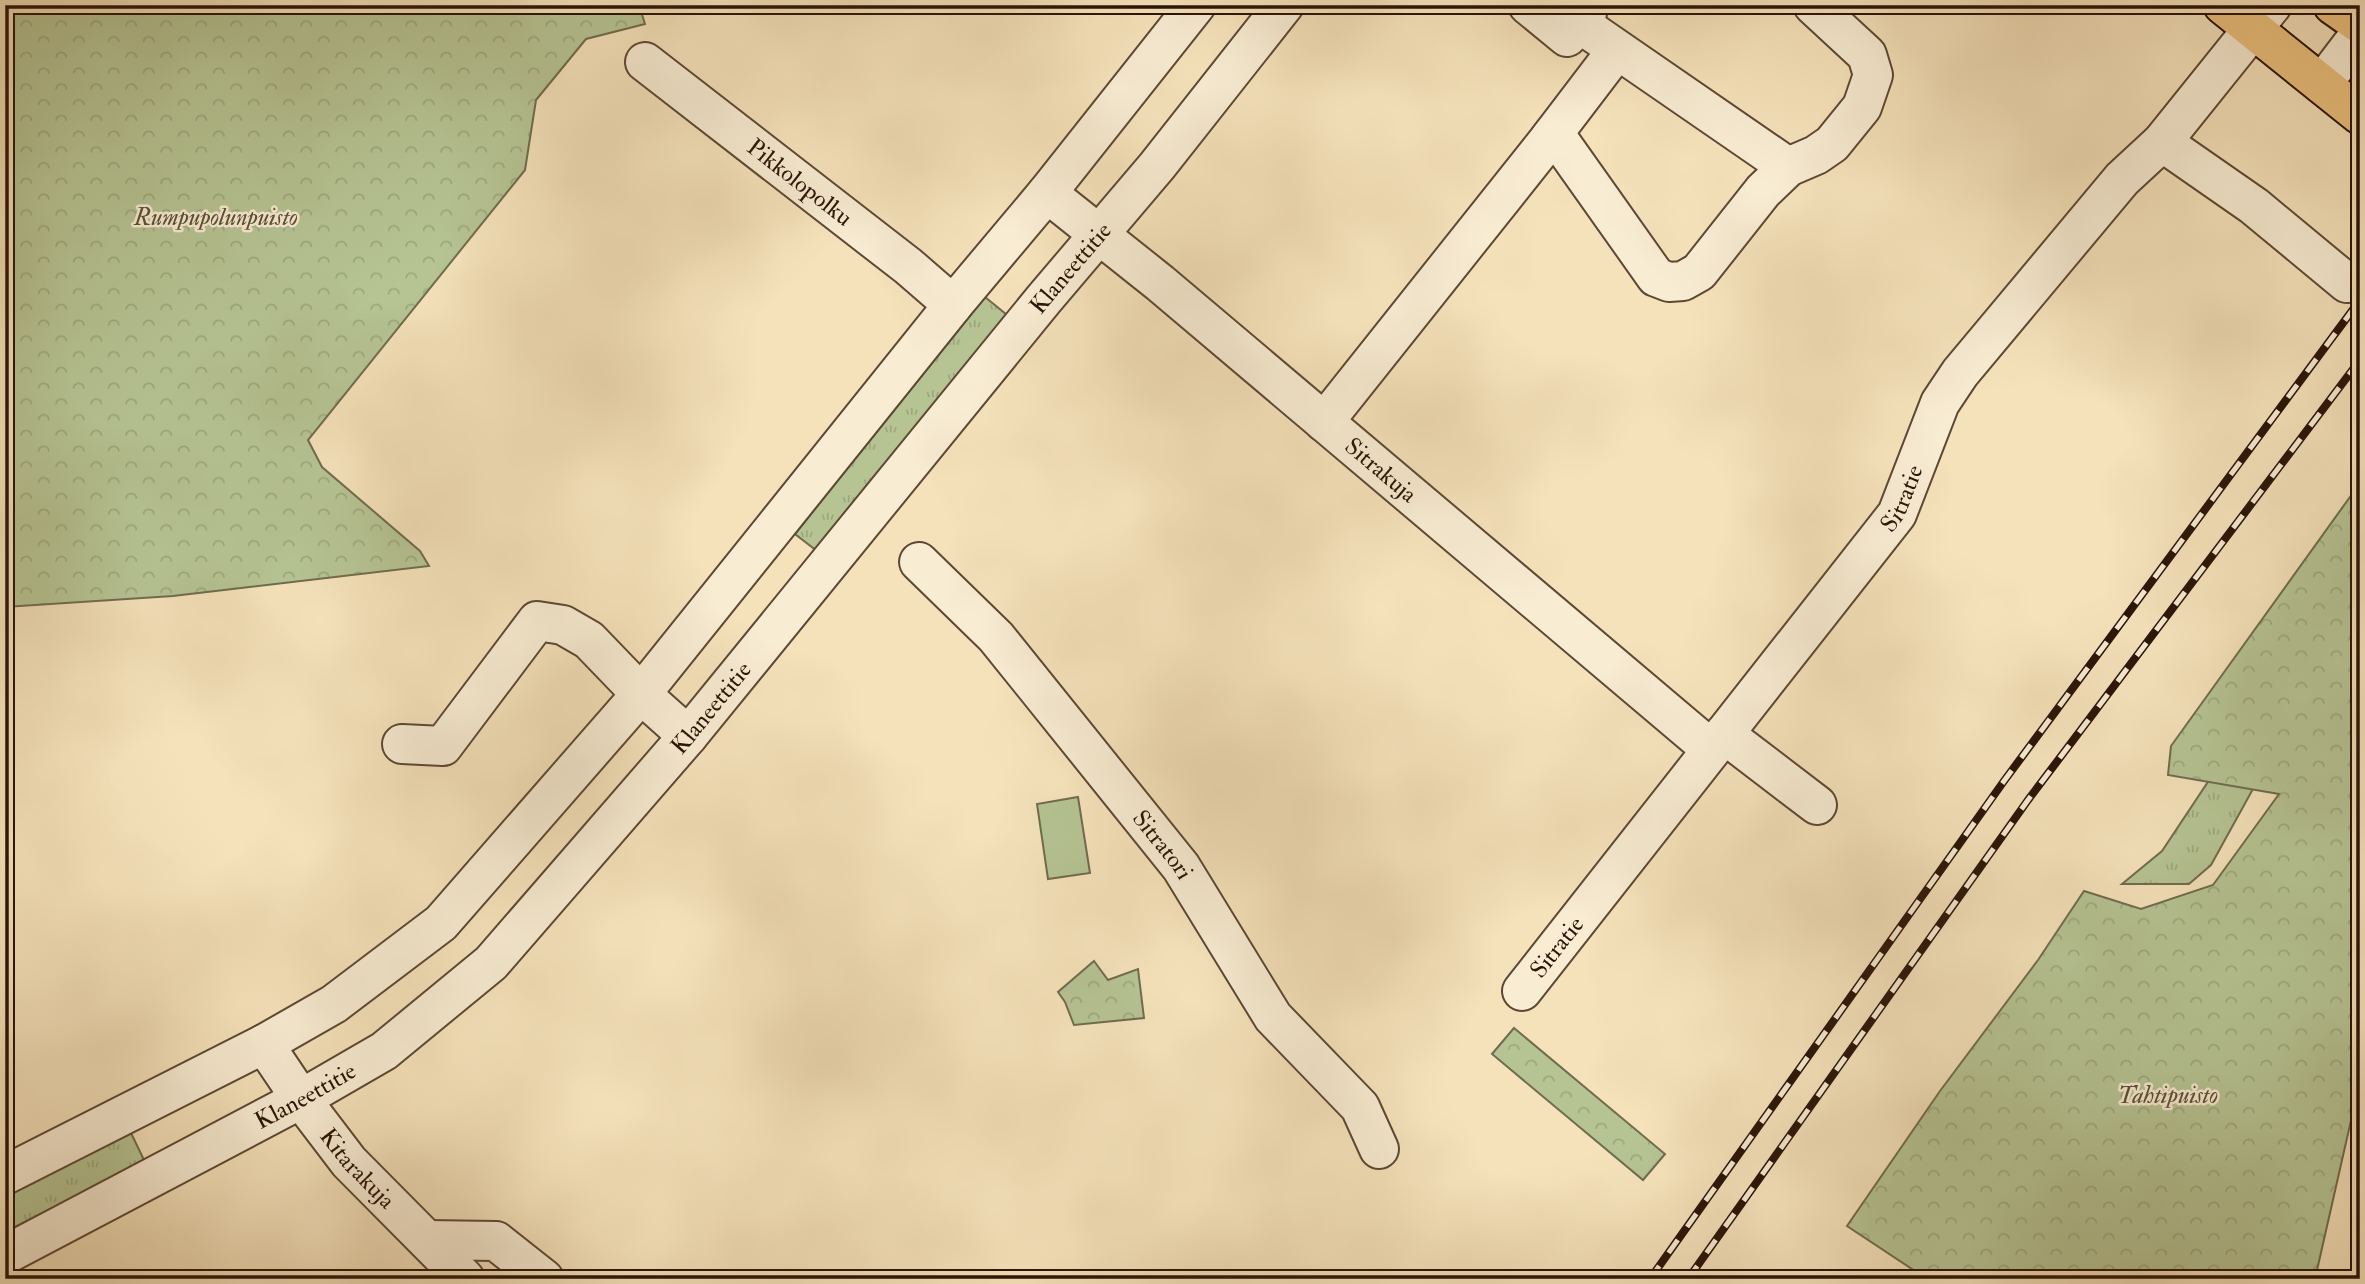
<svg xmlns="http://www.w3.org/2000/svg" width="2365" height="1284" font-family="'IM FELL Double Pica',serif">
<defs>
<pattern id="grass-tufts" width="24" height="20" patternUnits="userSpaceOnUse" patternTransform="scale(1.75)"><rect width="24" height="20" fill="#b6c494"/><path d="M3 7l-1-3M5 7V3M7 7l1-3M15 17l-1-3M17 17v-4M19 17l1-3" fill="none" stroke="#9da87e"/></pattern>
<pattern id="park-crowns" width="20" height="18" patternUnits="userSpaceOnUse" patternTransform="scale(1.75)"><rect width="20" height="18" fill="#b6c494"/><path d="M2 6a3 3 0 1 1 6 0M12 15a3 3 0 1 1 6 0" fill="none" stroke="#9da87e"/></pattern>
</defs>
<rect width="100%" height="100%" fill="#f5e2bb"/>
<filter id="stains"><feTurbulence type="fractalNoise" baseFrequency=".00286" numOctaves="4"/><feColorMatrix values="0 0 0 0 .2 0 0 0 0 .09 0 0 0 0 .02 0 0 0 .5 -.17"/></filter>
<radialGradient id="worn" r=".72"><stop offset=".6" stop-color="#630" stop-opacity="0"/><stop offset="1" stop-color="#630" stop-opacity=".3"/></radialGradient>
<!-- grass -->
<g fill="url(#grass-tufts)" stroke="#706c4e" stroke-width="2">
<path d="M985,297L1007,315L817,551L795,534Z"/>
<path d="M2360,595L2211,865L2189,884H2122L2162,851L2251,717Z"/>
<path d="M131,1133L145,1162L5,1232V1196Z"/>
</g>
<!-- park -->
<g fill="url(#park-crowns)" stroke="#706c4e" stroke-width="2">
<path d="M5,5H639L645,24L586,39L536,100L525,170L308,440L322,467L420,551L429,566L173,596L5,607Z"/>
<path d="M2360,483V1081L2315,1279H1927L1847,1226L1940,1091L2038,960L2084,891L2141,909L2213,885L2279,794L2168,775L2171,746Z"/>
<path d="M1094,961L1108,980L1138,969L1144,1018L1074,1025L1065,1002L1058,992Z"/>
<path d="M1514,1028L1665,1154L1643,1180L1492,1054Z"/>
</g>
<!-- garden -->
<path fill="#b6c494" stroke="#706c4e" stroke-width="2" d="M1078,797L1090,873L1048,879L1037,804Z"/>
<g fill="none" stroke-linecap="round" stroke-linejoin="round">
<!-- minor casing -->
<g stroke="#5d4834" stroke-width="42">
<g id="minor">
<path d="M1528,5L1567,37L1587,13"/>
<path d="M1579,23L1788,167"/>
<path id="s1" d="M645,62L908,266L953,305"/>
<path d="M2322,84L2360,34"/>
<path d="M1550,138L1617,50"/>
<path d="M2162,142L2254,206L2347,283"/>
<path id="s2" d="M1047,193L1160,283L1711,749"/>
<path d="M1324,422L1554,133L1656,277L1669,282L1683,281L1699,272L1763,191L1788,167L1816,155L1832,144L1862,107L1873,75L1867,55L1813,5"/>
<path id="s3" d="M919,562L996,637L1181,867L1273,1017L1360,1107L1379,1149"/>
<path d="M1724,734L1817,805"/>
<path d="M402,744L443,746L537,621L563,625L589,640L641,694L688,736"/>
<path id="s4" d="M1522,991L1897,514L1940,403L1960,373L2122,179L2162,142L2272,5"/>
<path id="s5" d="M264,1044L301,1099L349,1162L465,1279"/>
<path d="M5,1175L264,1044L334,1004L441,923L641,694L953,305L1047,193L1196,5"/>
<path d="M427,1240L496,1241L544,1279"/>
<path id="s6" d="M5,1255L301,1099L384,1051L491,963L688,736L1044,299L1157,166L1284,5"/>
</g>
</g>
<!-- major casing -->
<g stroke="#2a1407" stroke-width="42">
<g id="major">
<path d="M2223,5L2360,115"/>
<path d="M2333,5L2360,24"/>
</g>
</g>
<!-- minor -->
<use href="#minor" stroke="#f8ecd3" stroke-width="38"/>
<!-- major -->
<use href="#major" stroke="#eac17e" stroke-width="38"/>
<!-- rail casing -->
<g stroke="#2a1407" stroke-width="8">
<g id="rail">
<path d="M1650,1279L2004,781L2360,300"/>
<path d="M1688,1279L2028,800L2360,360"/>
</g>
</g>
<!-- rail -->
<use href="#rail" stroke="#f8ecd3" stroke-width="5" stroke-dasharray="16" stroke-linecap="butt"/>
</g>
<g text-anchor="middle" stroke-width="5" stroke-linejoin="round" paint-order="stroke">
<!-- street labels -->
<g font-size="24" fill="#2a1407" stroke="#f8ecd3">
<text dy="8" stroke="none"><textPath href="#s1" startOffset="196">Pikkolopolku</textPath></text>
<text dy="8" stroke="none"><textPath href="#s6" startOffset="1474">Klaneettitie</textPath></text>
<text dy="8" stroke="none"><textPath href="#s2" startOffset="434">Sitrakuja</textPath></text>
<text dy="8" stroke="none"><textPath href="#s4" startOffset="623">Sitratie</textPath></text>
<text dy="8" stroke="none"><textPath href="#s6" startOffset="906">Klaneettitie</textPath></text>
<text dy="8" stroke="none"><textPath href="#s3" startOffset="374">Sitratori</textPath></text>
<text dy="8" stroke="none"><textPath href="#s4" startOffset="56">Sitratie</textPath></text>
<text dy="8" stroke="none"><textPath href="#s6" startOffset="340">Klaneettitie</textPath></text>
<text dy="8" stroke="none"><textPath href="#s5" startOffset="156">Kitarakuja</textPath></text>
</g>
<!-- park labels -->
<g font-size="24" font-style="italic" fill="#5b5238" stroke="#f8ecd3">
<text x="216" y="225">Rumpupolunpuisto</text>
<text x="2168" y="1103">Tahtipuisto</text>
</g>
</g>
<!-- margin -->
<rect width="2365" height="1284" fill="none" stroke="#f5e2bb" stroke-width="28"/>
<rect x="7" y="7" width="2351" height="1270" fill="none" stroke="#2a1407" stroke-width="3.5"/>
<rect x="14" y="14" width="2337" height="1256" fill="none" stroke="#2a1407" stroke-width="2"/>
<rect width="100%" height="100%" filter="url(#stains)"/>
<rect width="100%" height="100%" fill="url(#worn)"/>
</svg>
